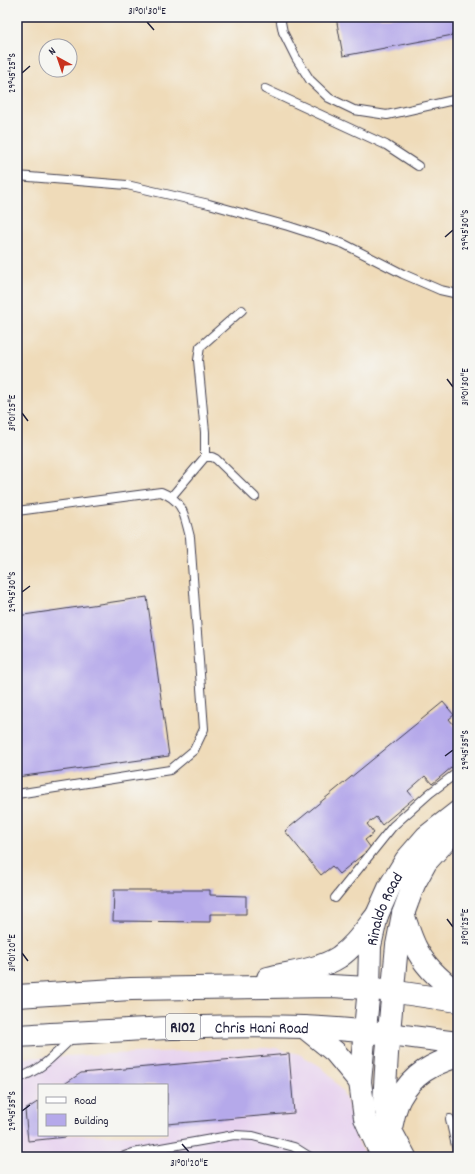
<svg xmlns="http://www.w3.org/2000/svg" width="475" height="1174" font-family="Dekko,sans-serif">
<rect width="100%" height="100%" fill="#f6f6f2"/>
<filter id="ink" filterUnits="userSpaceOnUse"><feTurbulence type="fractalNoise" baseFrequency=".025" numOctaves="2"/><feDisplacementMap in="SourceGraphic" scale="8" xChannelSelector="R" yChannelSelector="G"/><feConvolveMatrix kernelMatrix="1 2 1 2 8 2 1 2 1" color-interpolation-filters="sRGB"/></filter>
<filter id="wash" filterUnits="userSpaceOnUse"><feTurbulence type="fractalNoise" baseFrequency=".012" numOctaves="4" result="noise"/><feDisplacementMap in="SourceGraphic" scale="16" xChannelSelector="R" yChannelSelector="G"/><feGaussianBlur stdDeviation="0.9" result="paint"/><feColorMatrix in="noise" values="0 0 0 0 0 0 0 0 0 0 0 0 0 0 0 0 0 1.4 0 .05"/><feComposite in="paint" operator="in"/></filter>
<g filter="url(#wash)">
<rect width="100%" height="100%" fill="#efdbb9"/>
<!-- built -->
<path fill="#e7d2ef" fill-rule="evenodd" d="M254,1048H276L299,1054L320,1066L329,1074L343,1093L348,1104L353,1128L357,1140L367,1157H17V1058ZM39,1085H167V1135H39Z"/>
<g id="blocks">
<!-- building -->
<g fill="#b5a9ea">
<path d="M336,17H458V34L343,56Z"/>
<path d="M147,597L169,756L17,777V616Z"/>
<path d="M443,702L454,715L449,719L458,730V762L432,784L425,776L408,791L414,798L382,825L376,817L367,824L374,833L365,840L371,848L339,874L332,866L321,875L285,831Z"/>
<path d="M114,890H210V895L246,896V914H210V922L113,921Z"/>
<path d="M289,1054L294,1113L167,1124V1085H63L81,1073Z"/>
<path d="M39,1101V1135H66V1137L28,1141L25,1110Z"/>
</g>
</g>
</g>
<g filter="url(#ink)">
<use href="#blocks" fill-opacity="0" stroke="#413e4e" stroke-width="1"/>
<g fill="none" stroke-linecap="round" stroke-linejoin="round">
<!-- lane casing -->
<g stroke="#413e4e" stroke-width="10">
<g id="lane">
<path d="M280,17L283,32L296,58L310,80L329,98L354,110L387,115L458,99"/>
<path d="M265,89L386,145L418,166"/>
<path d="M17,176L127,185L209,204L288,226L344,244L403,274L440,290L458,294"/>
<path d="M205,457H212L216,459L255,497"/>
<path d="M172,496L205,457V432L198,360L200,347L242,310"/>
<path d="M17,511L161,492C184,501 184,515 190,537L204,729L194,750L170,770L17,794"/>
<path d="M335,898L393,826L430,793L458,772"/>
<path d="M17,1078C40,1072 55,1054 72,1038"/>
<path d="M450,1119L458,1155"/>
<path d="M122,1157L133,1153L234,1135L253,1136L294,1147L310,1157"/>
</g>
</g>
<!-- secondary casing -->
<g stroke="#413e4e" stroke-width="24">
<g id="secondary">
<path id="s1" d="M386,1157L377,1145L365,1118L360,1082L369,988L370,946L377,915L390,886L406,860L426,837L458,812"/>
<path d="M405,1157L392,1133L384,1103L387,1054L397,945L403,914L414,884L426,862L458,827"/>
</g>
</g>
<!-- primary casing -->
<g stroke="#413e4e" stroke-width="24">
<g id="primary">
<path d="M403,914C407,925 410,936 415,946C424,966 441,981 458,993"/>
<path d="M268,978C291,972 319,970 339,957C355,946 365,930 377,915"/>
<path d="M17,996L131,989L331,986L369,988L458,1001"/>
<path d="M304,1027L335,1052L360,1082"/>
<path id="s2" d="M17,1036C113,1031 208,1024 304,1027C356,1029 407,1036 458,1043"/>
<path d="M391,1128C393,1119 395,1107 400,1098C413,1074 432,1064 458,1056"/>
</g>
</g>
<!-- lane -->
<use href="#lane" stroke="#fff" stroke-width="8"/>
<!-- secondary -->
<use href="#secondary" stroke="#fff" stroke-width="22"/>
<!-- primary -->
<use href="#primary" stroke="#fff" stroke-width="22"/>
</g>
</g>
<!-- ticks -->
<path fill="none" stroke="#22223b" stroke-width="1.5" d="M147,22L154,30M22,73L30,66M445,237L453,230M447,379L453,387M22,413L28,421M22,592L30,586M445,756L453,750M447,919L453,927M22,953L28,961M22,1111L30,1105M182,1144L189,1152"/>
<g text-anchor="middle" stroke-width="3" stroke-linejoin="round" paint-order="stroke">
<!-- shield labels -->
<rect fill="#f6f6f2" stroke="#626272" stroke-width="1" x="166" y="1014" width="34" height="26" rx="3"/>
<g font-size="15" font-weight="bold" fill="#22223b">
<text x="183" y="1032">R102</text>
</g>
<!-- street labels -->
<g font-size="16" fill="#22223b" stroke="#f6f6f2">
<text dy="6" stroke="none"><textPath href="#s1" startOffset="257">Rinaldo Road</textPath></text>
<text dy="6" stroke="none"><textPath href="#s2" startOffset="245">Chris Hani Road</textPath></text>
</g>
</g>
<!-- margin -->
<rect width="475" height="1174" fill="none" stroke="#f6f6f2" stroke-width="44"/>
<!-- legend -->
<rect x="38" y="1084" width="130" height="52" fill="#f6f6f2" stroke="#a1a1a9"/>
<rect x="46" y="1097" width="20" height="6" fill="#ffffff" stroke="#a1a1a9"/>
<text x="74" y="1104" font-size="12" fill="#22223b">Road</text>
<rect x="46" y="1114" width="20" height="12" fill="#b5a9ea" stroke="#a1a1a9"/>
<text x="74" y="1124" font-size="12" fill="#22223b">Building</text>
<!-- north arrow -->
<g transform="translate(58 58) rotate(320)"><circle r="19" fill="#f6f6f2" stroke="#a1a1a9"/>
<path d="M0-3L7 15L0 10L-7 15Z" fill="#c8321e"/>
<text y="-6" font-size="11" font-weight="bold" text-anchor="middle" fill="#22223b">N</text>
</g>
<rect x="22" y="22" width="431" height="1130" fill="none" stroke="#22223b" stroke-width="1.5"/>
<g font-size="10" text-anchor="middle" fill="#22223b">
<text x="147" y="14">31°01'30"E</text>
<text transform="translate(11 73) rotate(-90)" y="4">29°45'25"S</text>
<text transform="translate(464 230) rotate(-90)" y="4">29°45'30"S</text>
<text transform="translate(464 387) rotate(-90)" y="4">31°01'30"E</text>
<text transform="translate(11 413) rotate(-90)" y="4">31°01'25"E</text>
<text transform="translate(11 592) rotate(-90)" y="4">29°45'30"S</text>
<text transform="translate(464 750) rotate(-90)" y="4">29°45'35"S</text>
<text transform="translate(464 927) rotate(-90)" y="4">31°01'25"E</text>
<text transform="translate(11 953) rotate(-90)" y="4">31°01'20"E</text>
<text transform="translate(11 1111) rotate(-90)" y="4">29°45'35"S</text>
<text x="189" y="1166">31°01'20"E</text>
</g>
</svg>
